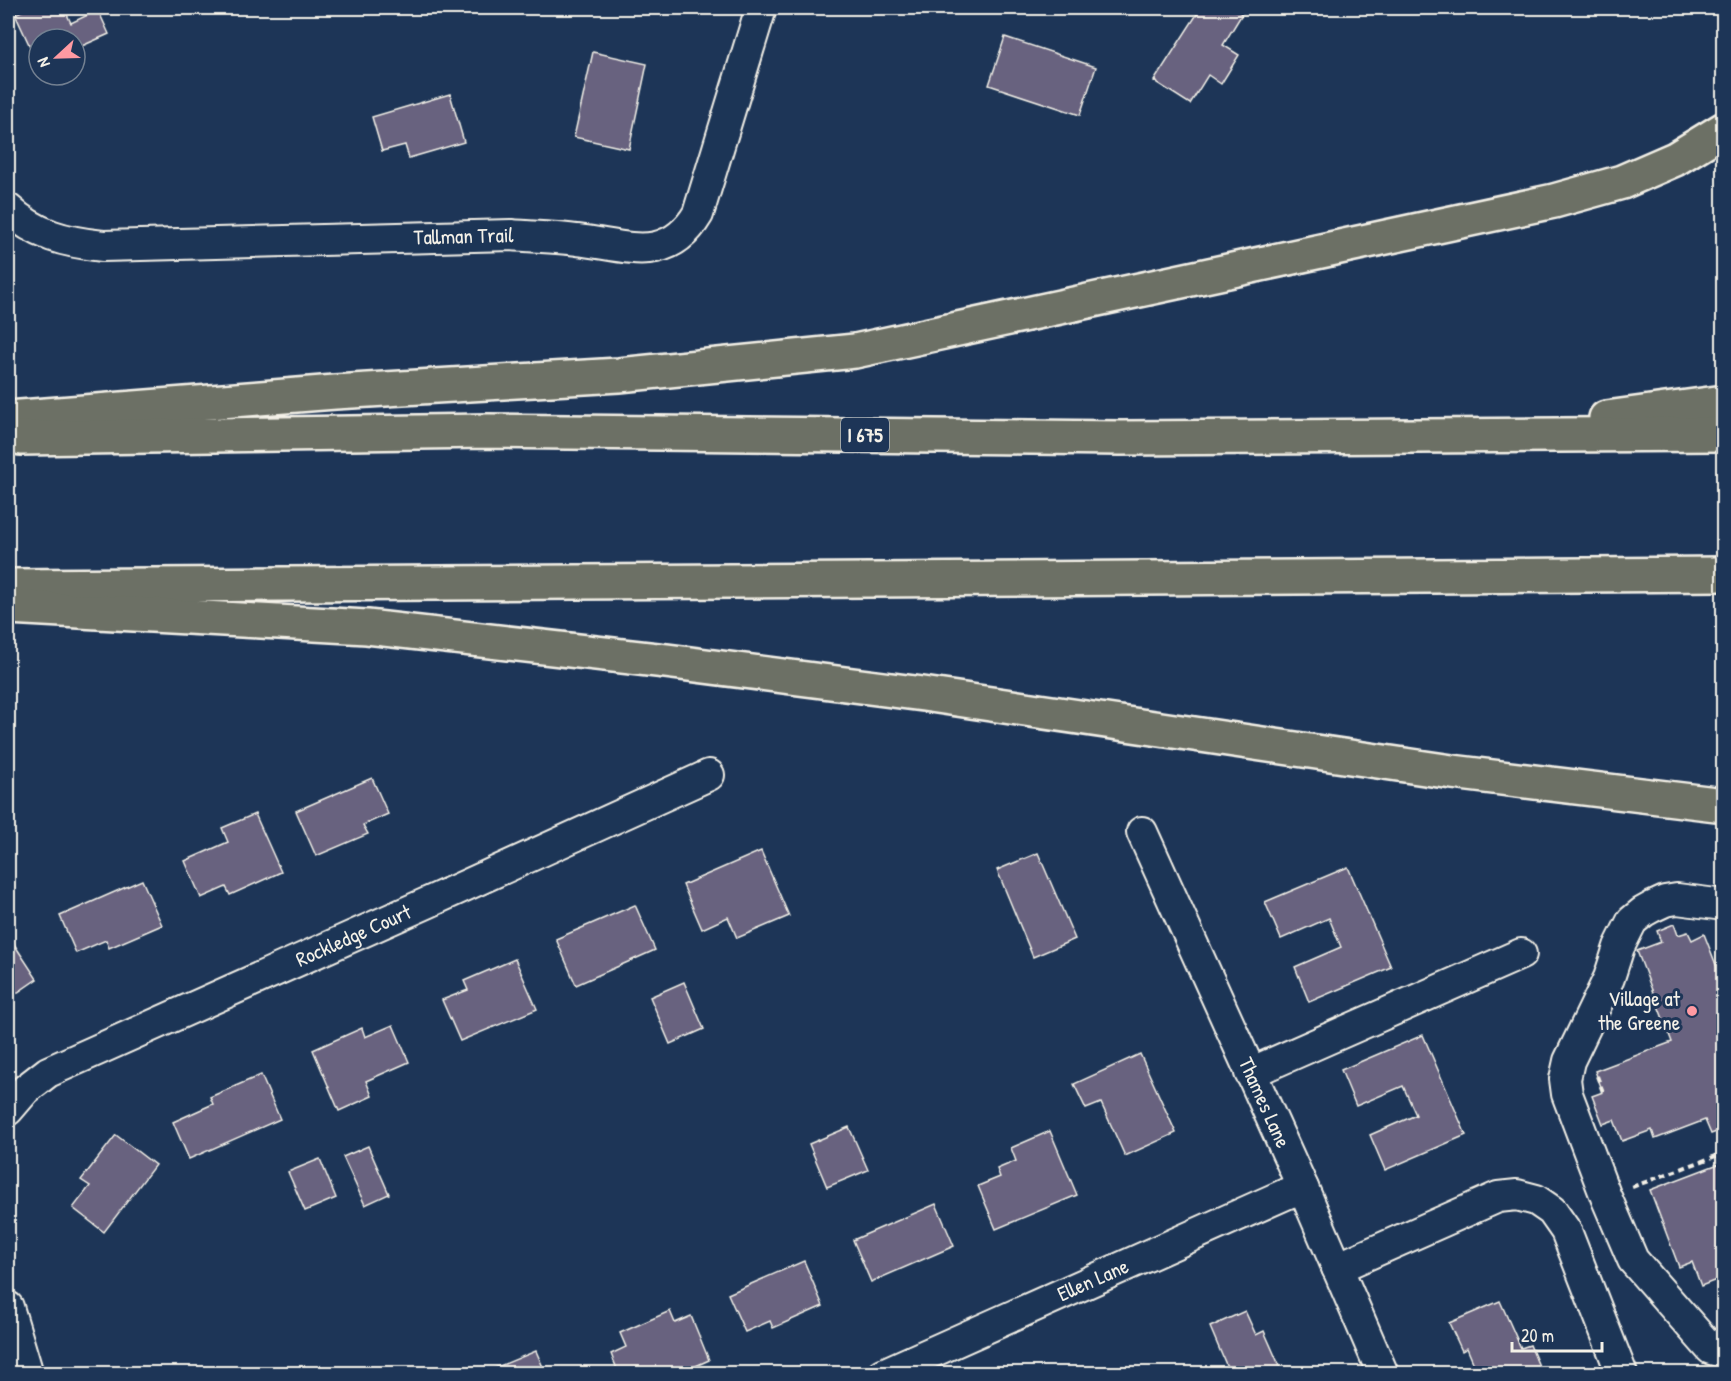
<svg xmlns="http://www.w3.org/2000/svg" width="1731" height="1381" font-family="'Patrick Hand',sans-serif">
<rect width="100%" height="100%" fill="#1d3557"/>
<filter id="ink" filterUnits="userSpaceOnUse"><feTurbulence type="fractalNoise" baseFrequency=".0167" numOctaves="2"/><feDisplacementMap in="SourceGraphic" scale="12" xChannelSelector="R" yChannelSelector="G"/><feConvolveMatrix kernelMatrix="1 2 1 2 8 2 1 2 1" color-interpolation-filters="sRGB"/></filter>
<g filter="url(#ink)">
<!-- building -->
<g fill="#67627f" stroke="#f4f1e8" stroke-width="1.5">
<path d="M28,8H64L71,23L98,10L109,34L75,49V39H39V66L15,14Z"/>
<path d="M1201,8H1232L1242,14L1223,45L1239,55L1221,84L1208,75L1190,104L1154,81Z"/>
<path d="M1005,37L1096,67L1080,115L989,85Z"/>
<path d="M593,52L647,64L629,149L574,137Z"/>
<path d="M450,94L464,142L409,158L405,145L382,151L372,117Z"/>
<path d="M372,778L388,814L363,825L368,834L316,856L296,811Z"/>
<path d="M255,814L281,872L230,895L226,887L201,898L185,861L228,842L222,828Z"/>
<path d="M761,851L789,916L737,938L728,917L702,929L683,885Z"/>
<path d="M1038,853L1075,939L1033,957L997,870Z"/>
<path d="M1348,867L1391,967L1309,1002L1295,967L1341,947L1329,918L1281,939L1265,902Z"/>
<path d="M142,880L162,925L109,948L106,940L76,953L60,916Z"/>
<path d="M635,905L655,950L576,985L556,939Z"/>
<path d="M1674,924L1678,935L1688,932L1692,940L1704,934L1722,980H1724V1129L1711,1134L1705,1120L1655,1139L1652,1130L1622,1141L1614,1120L1603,1124L1592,1096L1603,1092L1595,1071L1672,1042L1637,951L1661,942L1657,931Z"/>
<path d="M10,938L37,979L8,999V940Z"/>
<path d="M515,959L537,1009L460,1041L442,1000L468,990L464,981Z"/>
<path d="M684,982L704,1029L670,1044L650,997Z"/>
<path d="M393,1025L409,1062L366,1081L372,1096L339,1111L313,1050L362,1028L365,1037Z"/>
<path d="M1423,1035L1466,1135L1385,1170L1370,1135L1416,1115L1403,1086L1356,1106L1341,1070Z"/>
<path d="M1140,1054L1176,1133L1125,1156L1101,1103L1086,1109L1074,1084Z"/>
<path d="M261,1075L280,1119L189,1159L173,1122L213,1104L210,1097Z"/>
<path d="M849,1127L868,1170L827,1187L809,1144Z"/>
<path d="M1050,1131L1077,1195L996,1229L978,1186L1000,1177L997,1169L1016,1161L1011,1148Z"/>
<path d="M116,1135L155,1165L104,1232L73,1208L90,1186L81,1180Z"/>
<path d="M368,1146L389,1194L365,1205L343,1157Z"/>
<path d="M320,1159L336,1198L305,1211L288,1172Z"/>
<path d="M1721,1163L1724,1169V1277L1701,1286L1692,1262L1679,1267L1650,1190Z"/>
<path d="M936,1204L954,1246L871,1282L853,1240Z"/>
<path d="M804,1261L823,1306L773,1328L770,1321L745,1332L728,1294Z"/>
<path d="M1500,1301L1521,1348L1530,1345L1541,1371L1536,1374H1478L1467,1348L1462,1351L1449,1323Z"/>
<path d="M670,1311L675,1323L691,1316L709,1360L678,1374H619L611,1354L626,1347L620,1333Z"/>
<path d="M1245,1311L1256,1335L1264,1331L1283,1374H1230L1210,1327Z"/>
<path d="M536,1351L546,1374H491L490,1370Z"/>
</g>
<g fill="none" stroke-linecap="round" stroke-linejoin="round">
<!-- minor casing -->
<g stroke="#f4f1e8" stroke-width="34">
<g id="minor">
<path id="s1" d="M8,209C36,235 65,242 103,246L511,235C533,237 555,237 577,240C625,245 667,266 698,214L761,8"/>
<path id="s2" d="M1142,832L1303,1188L1383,1374"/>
<path d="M1724,905L1677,899L1665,901L1652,907L1643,912L1632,921L1619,947L1609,978L1569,1061L1565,1079L1567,1094L1606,1197L1633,1260L1711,1349L1724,1353"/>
<path d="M1250,1073L1521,954"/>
<path id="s3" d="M8,1110L26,1089L48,1072L427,903L709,775"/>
<path d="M1337,1268L1498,1197L1517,1195L1536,1200L1552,1211L1566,1231L1622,1374"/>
<path d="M8,1307L28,1374"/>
<path id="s4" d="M883,1374L1288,1193L1303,1188"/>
</g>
</g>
<!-- highway casing -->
<g stroke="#f4f1e8" stroke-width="38">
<g id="highway">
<path d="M8,418L335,392L619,375L855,351L1554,201L1622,182L1675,159L1724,129"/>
<path d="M1606,418L1724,402"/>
<path d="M21,438L488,431L1120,438L1724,434"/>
<path d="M8,586L1724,574"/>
<path d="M8,607L367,627L666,661L923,694L1452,772L1724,805"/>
</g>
</g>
<!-- path -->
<g stroke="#f4f1e8" stroke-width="4" stroke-dasharray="6 4.5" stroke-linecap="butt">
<path d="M1597,1076L1603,1092"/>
<path d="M1632,1187L1724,1153"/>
<path d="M1720,1308L1724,1306"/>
</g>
<!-- minor -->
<use href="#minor" stroke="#1d3557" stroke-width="30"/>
<!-- highway -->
<use href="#highway" stroke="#6c7065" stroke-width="33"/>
</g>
</g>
<!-- markers -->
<circle fill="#ff9aa2" stroke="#1d3557" stroke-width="2" cx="1692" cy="1011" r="6"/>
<g text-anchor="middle" stroke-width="6" stroke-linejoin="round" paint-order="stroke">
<!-- shield labels -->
<rect fill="#1d3557" stroke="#b4b9bc" stroke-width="1.5" x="841" y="418" width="48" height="34" rx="4.5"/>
<g font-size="20" font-weight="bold" fill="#f4f1e8">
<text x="865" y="442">I 675</text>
</g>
<!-- street labels -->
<g font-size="21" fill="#f4f1e8" stroke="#1d3557">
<text dy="7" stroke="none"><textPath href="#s1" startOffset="465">Tallman Trail</textPath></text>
<text dy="7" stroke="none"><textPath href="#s3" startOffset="390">Rockledge Court</textPath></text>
<text dy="7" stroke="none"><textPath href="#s2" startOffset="297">Thames Lane</textPath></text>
<text dy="7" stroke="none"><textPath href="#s4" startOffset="230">Ellen Lane</textPath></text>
</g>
<!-- poi labels -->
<g font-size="21" fill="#f4f1e8" stroke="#1d3557" text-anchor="end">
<text x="1680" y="1006">Village at<tspan x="1680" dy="24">the Greene</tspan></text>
</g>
</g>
<!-- margin -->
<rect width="1731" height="1381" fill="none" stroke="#1d3557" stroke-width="30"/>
<rect x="15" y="15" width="1701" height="1351" fill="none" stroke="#f4f1e8" stroke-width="2" filter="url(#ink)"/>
<!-- north arrow -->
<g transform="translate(57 57) rotate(248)"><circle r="28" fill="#1d3557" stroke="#738091" stroke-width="1.5"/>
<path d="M0-4.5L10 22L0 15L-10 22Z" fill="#ff9aa2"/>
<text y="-9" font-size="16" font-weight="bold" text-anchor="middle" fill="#f4f1e8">N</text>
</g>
<!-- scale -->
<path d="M1512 1342v9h90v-9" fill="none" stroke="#f4f1e8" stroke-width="3"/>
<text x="1521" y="1342" font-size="18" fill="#f4f1e8" stroke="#1d3557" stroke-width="4.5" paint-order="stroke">20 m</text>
</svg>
